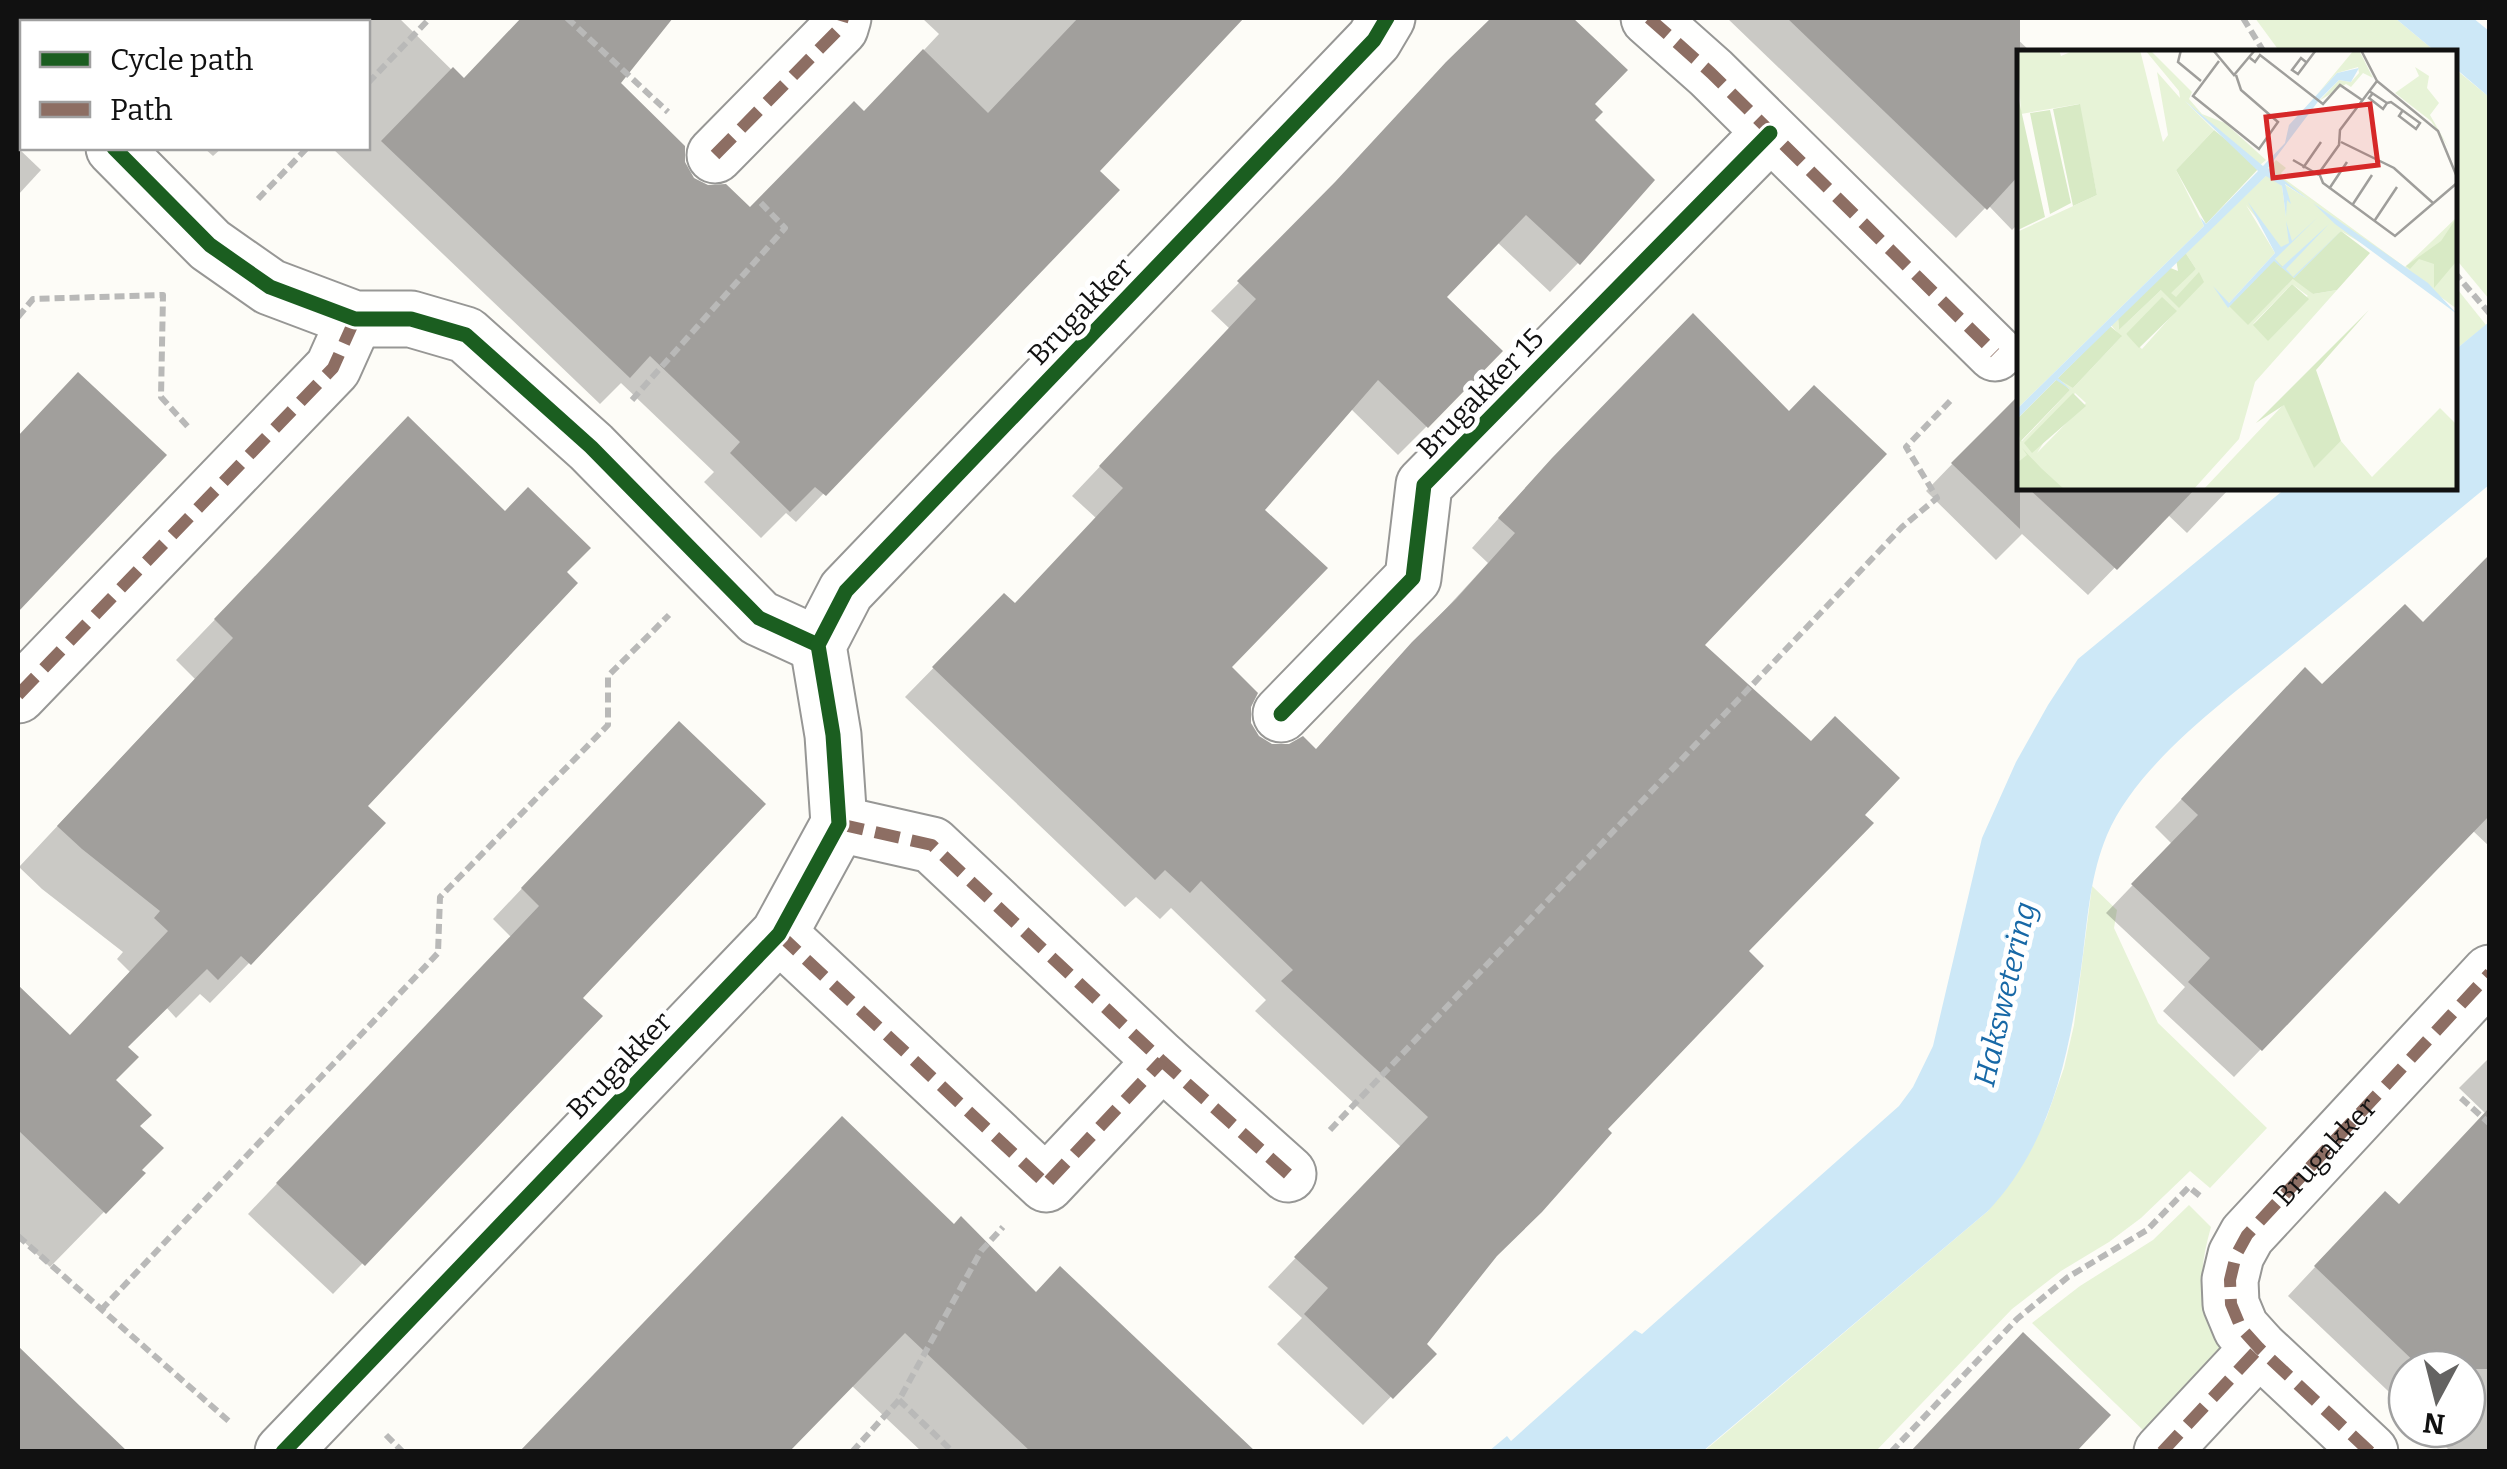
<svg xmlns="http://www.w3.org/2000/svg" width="2507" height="1469" font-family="Bitter,serif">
<rect width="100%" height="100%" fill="#fdfcf7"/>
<!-- green -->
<g fill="#e7f3d7">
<path d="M2255,18H2395L2436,52H2280Z"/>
<path d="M2454,68L2489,97V299L2455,258Z"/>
<path d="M2454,285L2486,325L2455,350H2454Z"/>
<path d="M2092,886L2117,910L2114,928L2158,1023L2267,1128L2210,1188L2190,1171L2141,1218L2109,1242L2061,1271L2012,1309L1876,1451L1703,1452L1988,1211L2046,1119L2064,1068L2074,1025Z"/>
<path d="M2189,1205L2211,1227C2202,1258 2198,1287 2208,1318C2211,1329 2217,1339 2220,1350L2145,1432L2032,1323L2080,1286L2153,1240Z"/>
</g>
<!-- water -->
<g fill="#cde8f7">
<path d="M2395,18H2473L2489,31V97L2455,68L2454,52H2436Z"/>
<path d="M2489,322V485C2425,538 2361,590 2296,643C2234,694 2139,760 2107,835C2091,873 2088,914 2083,954C2071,1046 2054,1141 1988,1211L1703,1451H1489L1507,1436L1511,1441L1635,1330L1642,1334L1899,1106L1913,1087L1933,1046L1982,838L2016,762L2048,705L2078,659L2286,488H2454L2455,350Z"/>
</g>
<!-- shadow -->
<g fill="#0003">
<path d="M91,18H399L463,81L523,18H668L617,83L682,163L692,180L750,210L864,114L939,34L922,18H1242L1096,171L1116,190L796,522L786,513L761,538L704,482L714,472L621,383L600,404L332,148H368V22H96Z"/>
<path d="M1495,18H1520L1538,35L1556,18H1570L1624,70L1592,104L1578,263L1550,292L1497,242L1444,297L1427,426L1398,455L1350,408L1262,510L1228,667L1248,707L1249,724L1257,737L1272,746L1315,751L1488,563L1472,548L1524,490L1702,645L1745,951L1605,1130L1495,1255L1424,1344L1433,1354L1363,1425L1277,1344L1302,1318L1268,1287L1401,1147L1255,1011L1266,1000L1171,908L1160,919L1136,897L1125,907L905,697L1004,596L1014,606L1096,518L1072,496L1230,329L1211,311L1307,214L1419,93Z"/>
<path d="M1727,18H1995L2031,52H2020V222L2012,230L1988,205L1956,238Z"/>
<path d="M18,148L41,170L18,195Z"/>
<path d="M204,148H222L213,156Z"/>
<path d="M78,375L164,455L18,609V437Z"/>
<path d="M2020,394V488H2230L2187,533L2167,514L2088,595L2022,534L1996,560L1926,491Z"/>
<path d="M369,459L364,806L249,963L210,1003L200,994L176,1018L166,1007L125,1047L113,1080L137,1126L139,1170L142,1173L50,1267L18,1236V989L68,1038L130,972L117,959L123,952L42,889L19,867L195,679L176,660Z"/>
<path d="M2489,556L2490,847L2472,830L2234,1077L2163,1011L2185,987L2106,913L2172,844L2155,827L2278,698L2322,688L2423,625Z"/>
<path d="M649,754L579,998L599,1017L333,1294L248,1214L511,937L493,919Z"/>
<path d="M2490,1057V1452H2451L2428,1429H2467V1369H2407V1409L2288,1296L2357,1222L2398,1207L2485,1113L2459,1088Z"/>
<path d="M953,1228L1035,1295L1252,1452H922L851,1385Z"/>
<path d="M18,1349L125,1452H18Z"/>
</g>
<!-- building -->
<g fill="#a19f9c">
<path d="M521,18H673L621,83L685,146V162L694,178L708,185L726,184L750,207L854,101L864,111L923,49L988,113L1078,18H1244L1100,171L1120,190L826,496L815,487L790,512L730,453L740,442L650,356L630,378L381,141L453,67L464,78Z"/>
<path d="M1491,18H1573L1628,70L1595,104L1603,112L1595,120L1655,180L1580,265L1526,215L1447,297L1503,351L1428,428L1378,380L1265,510L1328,568L1232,667L1258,693L1251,707V723L1259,736L1272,744H1289L1303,736L1316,749L1412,642L1456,599L1515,533L1498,518L1552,458L1693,313L1789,411L1814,385L1887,454L1705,645L1811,741L1835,716L1900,778L1865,815L1874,823L1749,951L1764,966L1608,1129L1612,1133L1542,1212L1497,1256L1427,1344L1437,1354L1393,1399L1304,1314L1328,1288L1294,1257L1428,1117L1281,981L1293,970L1201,881L1190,893L1165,870L1155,880L932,667L1004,593L1015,603L1123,488L1099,466L1256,299L1237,281L1335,182L1446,62Z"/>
<path d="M1787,18H2020V174L1987,210Z"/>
<path d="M78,372L167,455L18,612V436Z"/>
<path d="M2020,394V529L1951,463Z"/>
<path d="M408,416L505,511L528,487L591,548L567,572L578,583L368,806L386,823L251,965L241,956L218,980L207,969L128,1047L139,1057L116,1080L152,1115L140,1126L164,1148L142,1170L146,1173L106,1214L18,1130V985L70,1035L168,931L154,918L160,911L82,849L57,826L233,638L214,619Z"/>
<path d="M2028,488H2196L2117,570Z"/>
<path d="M2490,554V815L2262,1051L2188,982L2210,958L2131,884L2198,815L2181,799L2305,667L2322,684L2405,604L2423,622Z"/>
<path d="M679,721L766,804L583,998L603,1016L365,1266L276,1183L539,906L521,888Z"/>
<path d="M2490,1107V1369H2422L2314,1266L2385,1191L2399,1204Z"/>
<path d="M842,1116L954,1224L961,1216L1036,1292L1060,1266L1256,1452H1031L905,1333L789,1452H519Z"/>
<path d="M2023,1332L2111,1415L2076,1452H1910Z"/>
<path d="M18,1346L80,1406L128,1452H18Z"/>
</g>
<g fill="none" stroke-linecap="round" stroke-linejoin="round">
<!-- street casing -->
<g stroke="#979795" stroke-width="59">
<g id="street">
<path d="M1649,18L1711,73L1995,353"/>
<path d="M18,52L22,56"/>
<path d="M114,148L210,245L270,287L355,319H411L466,335L591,447L759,618L818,645"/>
<path d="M715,155L840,28L843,18"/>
<path d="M18,695L333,368L355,319"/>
<path d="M1281,714L1413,578L1424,485L1770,133"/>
<path d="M839,824L932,845L1162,1061L1288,1174"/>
<path d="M779,934L1046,1184L1162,1061"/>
<path d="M283,1452L779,934L839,824L833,735L818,645L846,591L1374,40L1387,18"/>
<path d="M2162,1452L2259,1348"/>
<path id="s1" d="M2370,1452L2259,1348L2241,1328L2231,1304L2230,1280L2236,1255L2247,1235L2490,973"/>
</g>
</g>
<!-- path -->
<g stroke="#b9b9b8" stroke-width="6" stroke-dasharray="10 5" stroke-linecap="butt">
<path d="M567,18L668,112"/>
<path d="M2243,18L2264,52"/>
<path d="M368,83L430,18"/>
<path d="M258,199L307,148"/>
<path d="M2454,272L2490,314"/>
<path d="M18,317L33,299L163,295L161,397L189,428"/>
<path d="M632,400L785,228L759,201"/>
<path d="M2461,1098L2490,1124"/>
<path d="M1330,1130L1902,527L1937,498L1906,447L1952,399"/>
<path d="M18,1236L231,1423"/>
<path d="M101,1310L438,953L440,897L608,725V676L669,615"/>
<path d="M899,1400L953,1452"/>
<path d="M386,1435L403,1452"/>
<path d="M852,1452L899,1400L981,1251L1003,1227"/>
<path d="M1891,1452L2017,1319L2068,1277L2147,1230L2189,1187L2200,1196"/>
</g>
<!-- street -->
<use href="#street" stroke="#fffffe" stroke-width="55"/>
<!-- quiet -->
<g stroke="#8d6e63" stroke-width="12" stroke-dasharray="25 12" stroke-linecap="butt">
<path d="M1649,18L1711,73L1995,353"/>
<path d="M18,52L22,56"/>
<path d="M715,155L840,28L843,18"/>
<path d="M18,695L333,368L355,319"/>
<path d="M839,824L932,845L1162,1061L1288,1174"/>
<path d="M779,934L1046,1184L1162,1061"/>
<path d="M2162,1452L2259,1348"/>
<path d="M2370,1452L2259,1348L2241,1328L2231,1304L2230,1280L2236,1255L2247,1235L2490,973"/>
</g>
<!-- cycleway casing -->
<g stroke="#fff" stroke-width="21">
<g id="cycleway">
<path d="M114,148L210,245L270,287L355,319H411L466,335L591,447L759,618L818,645"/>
<path d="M1281,714L1413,578L1424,485L1770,133"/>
<path d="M283,1452L779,934L839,824L833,735L818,645L846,591L1374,40L1387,18"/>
</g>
</g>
<!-- cycleway -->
<use href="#cycleway" stroke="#1b5e20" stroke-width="15"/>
</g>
<g text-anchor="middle" stroke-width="10" stroke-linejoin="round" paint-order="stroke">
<!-- street labels -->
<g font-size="28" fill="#111" stroke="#fff">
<text transform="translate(1080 311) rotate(-46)" y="10">Brugakker</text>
<text transform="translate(1480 393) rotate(-46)" y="10">Brugakker 15</text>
<text transform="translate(619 1065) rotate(-46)" y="10">Brugakker</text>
<text dy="10" stroke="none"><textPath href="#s1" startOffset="392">Brugakker</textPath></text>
</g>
<!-- water labels -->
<g font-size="30" font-style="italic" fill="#1768a6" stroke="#fff">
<text transform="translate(2005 994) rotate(-77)" y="10">Hakswetering</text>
</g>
</g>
<!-- overview -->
<g transform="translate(2017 50)">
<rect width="440" height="440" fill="#fdfcf7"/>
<path d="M0,0H42L44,6L58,0H123L146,92L151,85L140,22L163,48L162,41L128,0H133L175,42L172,49L185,64L208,73L249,110L243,115L168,51L197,80L159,120L187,176L0,359V182L80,145L62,54L4,64ZM337,0H342L356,28L346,23L334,37L329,34L302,51L322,30L334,32L342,23L341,17L320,23L298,47ZM398,17L412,26L410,38L422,53L413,65L432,98L414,71L378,43L402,26ZM259,110L269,118L264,123L269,130L388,217L440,167V259L296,153L356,200L324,181L284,232L296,244L320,240L238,332L222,389L176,440H0V388L5,391L53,340L42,329L50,322L56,338L104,287L94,275L101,267L102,280L144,240L136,232L149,243L179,219L168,202L251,124L265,136L269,167L267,134L292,150L251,120ZM229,155L265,200L258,209L276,229L231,274L212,253L258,203ZM275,234L291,246L236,274L238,272ZM159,261L125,299L109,284ZM58,343L69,353L20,403ZM267,354L297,417L324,391L355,427L423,358L440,375V440H186Z" fill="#e7f3d7" fill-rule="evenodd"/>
<path d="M0,42L28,167L1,180L0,172ZM63,54L80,145L56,156L36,59ZM33,60L54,153L33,164L13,63ZM197,80L243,117L189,174L159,120ZM440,167L438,213L417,238V214L402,209L393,219L389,216L424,191ZM324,181L353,203L320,240L296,244L276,229L231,275L212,256L258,209L277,228ZM168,202L179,219L154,243L159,247L182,222L187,232L162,258L144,240L102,280L101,267L151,217L161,221L159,209ZM275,234L292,249L251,291L236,275ZM145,247L160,261L122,298L109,284ZM352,260L299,320L324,391L297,418L267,355L239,373ZM93,276L105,286L56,338L41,329L53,340L3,392L0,369ZM56,343L69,356L15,403L7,393ZM5,398L24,418L48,440H0V413L10,405Z" fill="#d8eac5"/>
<path d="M342,18L334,32L322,30L303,49L251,118L292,150L268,134L274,154L270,150L269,167L265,136L249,126L41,328L54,340L39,330L0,369V359L187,176L183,167L189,174L241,121L168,51L246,116L268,93L272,75L320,23ZM231,152L264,197L272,193L269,171L275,191L301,167L258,209L265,217L312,174L269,219L276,227L323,182L277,228L257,211L211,258L196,236L212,253L258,203ZM296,153L411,233L440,264L318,174Z" fill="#cde8f7"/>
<path fill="none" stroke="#9f9e9b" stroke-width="2.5" d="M164,0L161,12L184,31M196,0L217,25L238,0M344,0L360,31L421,81L440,127M233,8L238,12L243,5L306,54L323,35L345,50M202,11L176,46L242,99L261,72L224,40L219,25M289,12L284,8L275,20L281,24L299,0M360,31L323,80L322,95L302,123L306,133L378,186L440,133M352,41L370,53L366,59L352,48L356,43M370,53L374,52L403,73L399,79L382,66L386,60M324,92L377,118L416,153M276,110L302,125M286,118L304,92M312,139L330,112M336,154L355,125M358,170L380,137"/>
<path fill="#d62828" fill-opacity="0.15" stroke="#d62828" stroke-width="5" d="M353,54L361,115L256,128L249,67Z"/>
<rect width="440" height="440" fill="none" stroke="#111" stroke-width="5"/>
</g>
<!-- border -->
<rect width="2507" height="1469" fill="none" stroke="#111111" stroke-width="40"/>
<!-- legend -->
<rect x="20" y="20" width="350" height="130" fill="#ffffff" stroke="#a0a0a0" stroke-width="2.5"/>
<rect x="40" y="52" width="50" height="15" fill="#1b5e20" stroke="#a0a0a0" stroke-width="2.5"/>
<text x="110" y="70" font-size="30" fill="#111111">Cycle path</text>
<rect x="40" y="102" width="50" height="15" fill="#8d6e63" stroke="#a0a0a0" stroke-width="2.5"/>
<text x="110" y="120" font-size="30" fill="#111111">Path</text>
<!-- north arrow -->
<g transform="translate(2437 1399) rotate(187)"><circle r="48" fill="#ffffff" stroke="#a0a0a0" stroke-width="2.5"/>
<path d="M0-8L18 38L0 25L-18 38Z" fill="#646362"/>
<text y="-15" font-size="28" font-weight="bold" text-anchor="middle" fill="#111111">N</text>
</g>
</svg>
